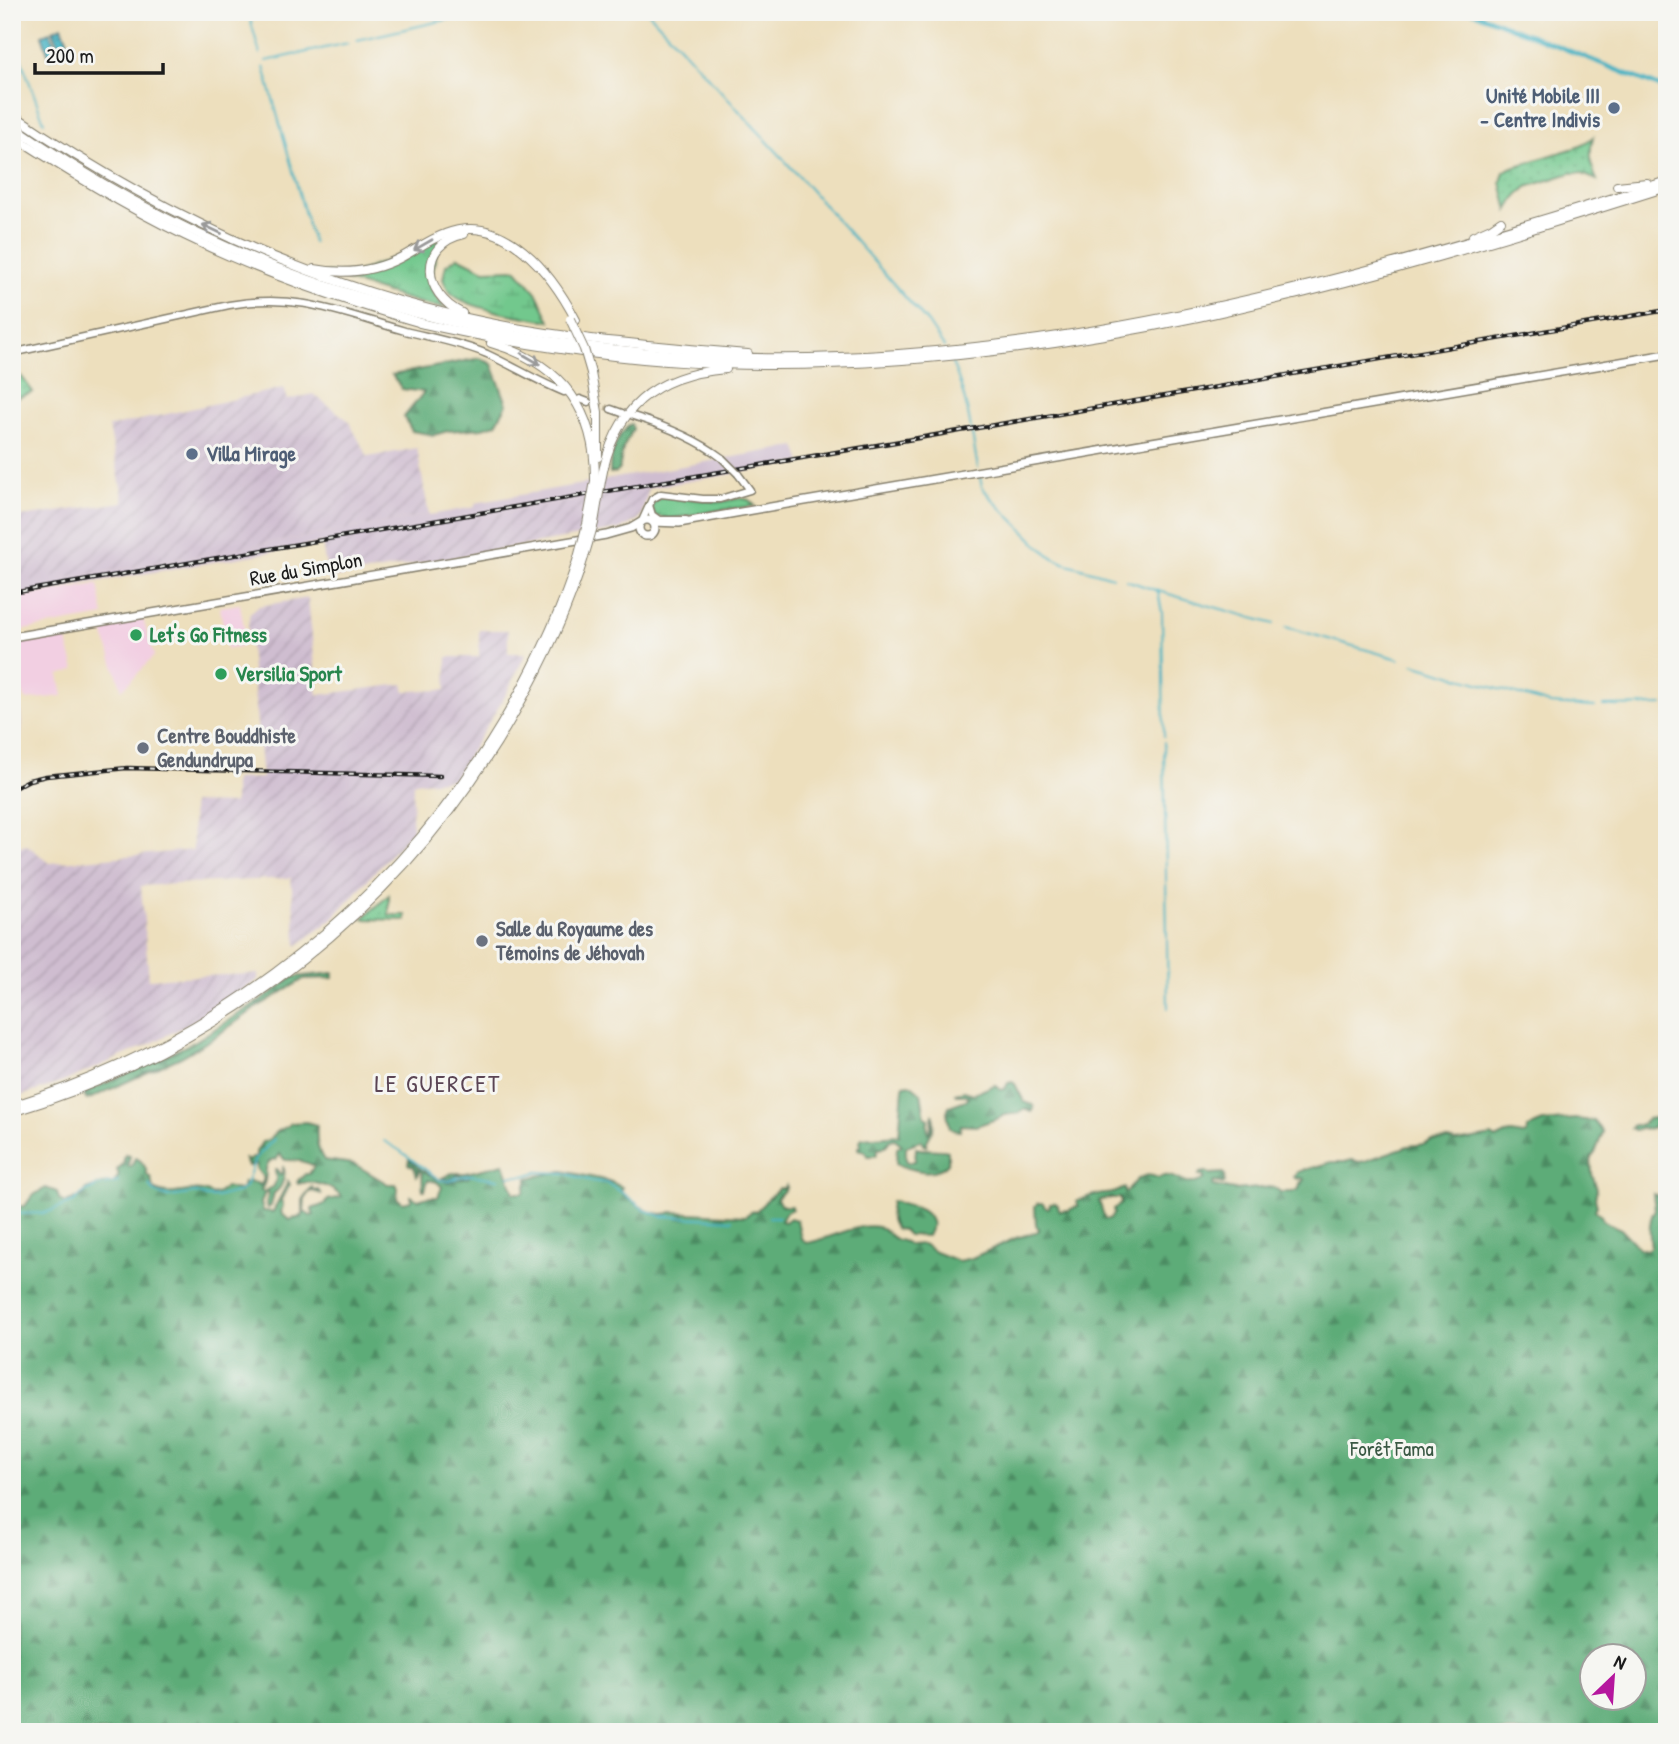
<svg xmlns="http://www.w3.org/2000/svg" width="1679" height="1744" font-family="'Patrick Hand',sans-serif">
<defs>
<pattern id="industrial-furrows" width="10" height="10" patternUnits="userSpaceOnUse" patternTransform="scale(1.75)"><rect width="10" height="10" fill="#cfbdd0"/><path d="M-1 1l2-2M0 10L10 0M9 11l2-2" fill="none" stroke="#b1a2b2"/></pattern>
<pattern id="grass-tufts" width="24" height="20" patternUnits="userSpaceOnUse" patternTransform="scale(1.75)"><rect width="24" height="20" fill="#72c88d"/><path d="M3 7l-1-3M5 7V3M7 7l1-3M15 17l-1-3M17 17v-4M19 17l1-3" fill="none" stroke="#62ab79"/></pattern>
<pattern id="forest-firs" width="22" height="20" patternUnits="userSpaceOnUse" patternTransform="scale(1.75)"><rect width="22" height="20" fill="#5dac78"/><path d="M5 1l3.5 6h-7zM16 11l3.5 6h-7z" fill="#4c8b62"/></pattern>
<pattern id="wetland-marsh" width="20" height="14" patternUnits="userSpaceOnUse" patternTransform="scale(1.75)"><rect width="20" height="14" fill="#72c88d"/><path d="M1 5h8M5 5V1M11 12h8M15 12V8" fill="none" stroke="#62ab79"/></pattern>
<pattern id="park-dots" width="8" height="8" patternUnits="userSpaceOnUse" patternTransform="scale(1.75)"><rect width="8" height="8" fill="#72c88d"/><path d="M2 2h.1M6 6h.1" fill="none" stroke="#62ab79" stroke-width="1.8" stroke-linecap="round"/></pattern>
<pattern id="water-ripples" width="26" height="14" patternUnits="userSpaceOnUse" patternTransform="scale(1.75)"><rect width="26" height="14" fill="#45b2c3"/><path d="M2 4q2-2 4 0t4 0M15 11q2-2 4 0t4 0" fill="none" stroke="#39909e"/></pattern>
</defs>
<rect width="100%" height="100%" fill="#f6f6f2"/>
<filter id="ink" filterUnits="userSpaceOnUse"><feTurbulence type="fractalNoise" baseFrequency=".0143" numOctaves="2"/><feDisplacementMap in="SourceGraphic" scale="14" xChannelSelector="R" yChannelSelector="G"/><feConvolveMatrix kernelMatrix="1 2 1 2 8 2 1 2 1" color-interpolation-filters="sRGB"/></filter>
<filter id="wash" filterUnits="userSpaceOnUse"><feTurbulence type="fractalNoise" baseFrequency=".00686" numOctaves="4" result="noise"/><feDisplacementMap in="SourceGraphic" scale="28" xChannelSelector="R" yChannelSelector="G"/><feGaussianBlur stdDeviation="1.57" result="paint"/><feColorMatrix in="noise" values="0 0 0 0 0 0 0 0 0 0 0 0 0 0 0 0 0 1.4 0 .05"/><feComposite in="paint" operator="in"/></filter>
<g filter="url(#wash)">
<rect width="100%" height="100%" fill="#eddfbd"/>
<!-- built -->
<g fill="#f2cfe2">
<path d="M98,584L104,616L12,632V598Z"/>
<path d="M240,604L246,639L245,643L241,647L227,649L220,607Z"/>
<path d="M143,619L154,656L122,690L101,626Z"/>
<path d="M65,633L75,670L59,675L63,696L26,700L12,665V642Z"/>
</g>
<!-- industrial -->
<g fill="url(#industrial-furrows)">
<path d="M284,388L288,400L313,394L348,420L368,457L417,448L429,515L12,588V517L29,516L124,502L109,427Z"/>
<path d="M649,488L642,514L638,520L621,529L328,579L322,543Z"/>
<path d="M308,598L318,695L403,684L405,691L446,690L447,657H479V630H508V653H526L504,698L454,779L413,783L412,831L332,919L297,946L291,878L141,886L149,979L198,976L258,974V980L202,1017L150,1044L63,1082L12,1099V848L27,845L50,863L193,850L192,803L234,804V779L262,778L248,625L250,613L259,606Z"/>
</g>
<!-- railway -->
<g fill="#cfbdd0">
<path d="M796,446L802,462L12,596V584L60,575L64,579L475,507V503Z"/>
<path d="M12,678L20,704L22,729L19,752L12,773V758L16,741L17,723L12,694Z"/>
</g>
<!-- grass -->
<g fill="url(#grass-tufts)" stroke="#477254" stroke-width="2">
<path d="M452,234L438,246L430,283L435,295L444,308L427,305L347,281L346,279L340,277L338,279L324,273L354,274Z"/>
<path d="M665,496L720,502L741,498L749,500L755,506L720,510L670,519L655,516L652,507L656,500Z"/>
</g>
<!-- forest -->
<g fill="url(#forest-firs)" stroke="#3c644a" stroke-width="2" fill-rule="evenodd">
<path d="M480,358L492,364L507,404L496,424L482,428L448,431L434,435L412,431L404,417L424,392L402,389L392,375Z"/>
<path d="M631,424L633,429L623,448L619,470L616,473H610C609,457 617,434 631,424Z"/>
<path d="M334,973L333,978L304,979L256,1008L212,1039L181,1057L87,1100L84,1096V1093L136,1070L194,1042L272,993L293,977Z"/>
<path d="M1012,1082L1015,1084L1024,1102L1033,1105L1034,1109L1032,1112L1025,1109L1019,1113L1004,1115L999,1118L976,1126L961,1125L960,1131L953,1130L950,1128L947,1112L949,1106L966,1100L969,1097L966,1095H956L955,1093L964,1091L974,1094L995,1085L1001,1090L1005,1089L1008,1083Z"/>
<path d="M910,1084L921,1093L925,1117L929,1119L927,1124L928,1133L930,1131L933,1115L934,1116L933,1130L927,1141L926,1146L924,1145L923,1141L921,1140L906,1147V1160L908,1162L915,1161L916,1148C926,1151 937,1148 948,1151V1163C935,1178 912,1170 896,1164L897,1148L902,1145L895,1139L890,1140C887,1145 884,1149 878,1149L876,1156H868L864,1151L858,1149V1147L861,1146L860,1141L862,1138L899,1135L903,1088L904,1085Z"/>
<path d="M1654,1118L1667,1123V1128L1657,1124C1649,1132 1642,1127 1634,1130L1631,1128L1633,1125H1641L1648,1119Z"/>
<path d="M1575,1119L1594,1121L1603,1132L1595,1153L1591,1158L1592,1174L1597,1189L1595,1198L1597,1205L1595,1210L1601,1215L1603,1221L1621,1229L1639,1248L1646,1250L1651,1247C1649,1234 1648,1220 1655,1209L1653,1194L1658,1196L1667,1188V1732H12V1207L25,1206L32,1196L46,1188L57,1192L59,1199L64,1203L83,1197L86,1190L102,1184L114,1183L119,1175L117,1170L123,1164L125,1155L130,1156L128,1165L130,1167L132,1165L135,1158C141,1159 147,1168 147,1175L151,1178L153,1189C172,1199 184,1188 202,1191C204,1191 211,1194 213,1195L219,1193L225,1187L239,1190L243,1189V1184L244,1182L247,1184L250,1182L257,1183L260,1186L264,1179L256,1168L257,1165L254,1162L252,1165L248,1166L244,1158L248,1161L252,1158H256V1152L262,1142C271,1141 272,1135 278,1131C283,1127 287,1128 291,1123L306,1122L317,1125C316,1136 317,1151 324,1160L354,1164L388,1184H396L398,1188L397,1198L403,1203L411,1201V1196L418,1200L428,1197H438L442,1187L437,1182L428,1180L425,1190H423C422,1184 423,1179 422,1173L418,1170L419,1174L417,1176L414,1167L408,1164L409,1159C417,1167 439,1184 451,1182C458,1180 460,1177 468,1178L470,1176L469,1175L462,1176L459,1174L450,1180L442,1178L452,1173H466L504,1164L514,1193H524L528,1178L563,1171L609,1181L622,1187L621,1192C636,1203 652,1220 672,1212L745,1216L751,1212L756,1211L779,1188H784L786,1185L787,1187L777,1198C780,1206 783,1207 791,1206L792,1209L786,1212L781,1221L785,1222L790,1218L797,1220L801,1238L806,1243C827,1241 861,1220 881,1228C887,1231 890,1236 894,1238C900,1242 903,1239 909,1245L923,1244L935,1252L958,1261L972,1258L1016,1238L1037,1232L1039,1229L1036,1225L1035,1206L1038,1203H1042L1046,1208H1049L1050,1204L1055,1203L1058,1205L1059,1211L1069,1210L1078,1206L1077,1201C1083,1199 1088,1196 1095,1195C1108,1193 1112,1195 1124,1188L1125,1192H1127C1135,1181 1143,1170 1158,1178C1176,1169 1184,1192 1204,1179V1177L1199,1175L1200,1173L1206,1172L1210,1174L1223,1173L1225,1176L1224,1180L1225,1182L1223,1184L1214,1182L1213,1184L1214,1186L1234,1190L1273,1187L1281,1192H1292L1299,1189L1300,1183L1304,1180L1303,1178L1297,1179L1294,1177L1297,1172L1331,1162H1345L1352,1160L1360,1162L1365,1161L1408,1146L1425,1144L1432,1141L1449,1140L1456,1142L1492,1136L1496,1139L1506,1134L1512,1133L1523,1135L1527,1134L1528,1128L1543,1122ZM280,1154L285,1160C294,1160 306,1161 314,1166L309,1174H305L302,1178L299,1179L297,1182L298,1184C312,1180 330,1185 342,1197L328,1200L325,1204L312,1209V1211L314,1215L310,1216L304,1211C305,1203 303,1195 312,1191L322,1194L318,1190H313L312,1187L303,1198V1216H300L298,1218H294L290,1220L283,1215L281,1212L283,1206L282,1200L290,1184L288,1181C287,1186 276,1204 273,1212L263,1211L261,1203L265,1192L269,1193L266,1203L268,1208L271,1206L274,1193C282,1189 287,1174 283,1166V1171L280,1175L277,1169H275L276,1179L274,1186L264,1192L261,1191C262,1188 264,1185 265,1181C267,1172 263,1165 273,1159L276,1160ZM1111,1198H1120L1121,1204L1113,1209L1114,1213L1110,1219H1105L1099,1201ZM1592,1656H1634V1698H1592Z"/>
<path d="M894,1201C909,1209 927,1204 932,1225L927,1236L908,1235L903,1230L896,1229C890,1223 889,1211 891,1202Z"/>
</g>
<!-- wetland -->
<path fill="url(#wetland-marsh)" stroke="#477254" stroke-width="2" d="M458,257L484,270L516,269L536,292L550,321C525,317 471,310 452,294C448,291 445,284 443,279L446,265Z"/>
<!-- park -->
<g fill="url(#park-dots)" stroke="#477254" stroke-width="2">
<path d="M1593,137C1589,152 1590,166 1597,180L1580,173H1571L1527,187L1517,196L1508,211L1501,182L1504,172L1510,168L1581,146Z"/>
<path d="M12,372L22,377L33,392L14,399L12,398Z"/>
<path d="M389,895V915H406V920L362,919Z"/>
</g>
<!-- water -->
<g fill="url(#water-ripples)" stroke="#306770" stroke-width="2">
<path d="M62,26L71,50L62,53L53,30Z"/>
<path d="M50,32L59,55L50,59L42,35Z"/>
</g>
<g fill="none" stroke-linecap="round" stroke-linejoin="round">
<!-- stream -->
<g stroke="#45b2c3" stroke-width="2">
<path d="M248,12L260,54"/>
<path d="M648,12L779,154L928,323L944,347"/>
<path d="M357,40L463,16L486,13"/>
<path d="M18,43L17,48L44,122"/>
<path d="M266,61L348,43"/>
<path d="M264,67L313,243"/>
<path d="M950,359C967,393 971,431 978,468"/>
<path d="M979,473L982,487L991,498L1038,545L1052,557L1064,563L1113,577"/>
<path d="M1126,580L1158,591L1274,624"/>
<path d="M1158,591L1162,613L1164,736"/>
<path d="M1286,627L1399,659"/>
<path d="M1413,664L1550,704L1595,707"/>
<path d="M1603,706L1663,705"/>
<path d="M1164,742L1168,1008"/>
<path d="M384,1141L399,1150L440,1180L450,1181L458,1177L470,1175L498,1179"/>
<path d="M509,1176H524L538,1172L564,1173L591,1181L606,1183L623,1193L645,1210L661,1216L732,1220"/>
<path d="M149,1185L156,1193L169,1197L196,1193L207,1197H217L240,1191L245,1187L255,1159L274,1139"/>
<path d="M12,1214L45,1213L74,1202L82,1194L97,1186L118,1182"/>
<path d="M769,1217H779"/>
</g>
<!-- canal -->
<path stroke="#45b2c3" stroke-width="4.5" d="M1473,12L1667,90"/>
</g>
</g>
<g filter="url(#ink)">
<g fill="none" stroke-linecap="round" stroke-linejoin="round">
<!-- secondary-tunnel -->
<path stroke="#c3b89d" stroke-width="6" stroke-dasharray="6 3" stroke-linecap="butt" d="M588,402L611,409"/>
<!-- secondary casing -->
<g stroke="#847e6c" stroke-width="9">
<g id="secondary">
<path d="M12,353L229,305C297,292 341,313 405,331C433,338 461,343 487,354C513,366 537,381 564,392"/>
<path d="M580,399L588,402"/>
<path d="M611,409L622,413"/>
<path d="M633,416C665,426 696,438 722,458"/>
<path d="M649,505L652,515L659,520H686"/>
<path d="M642,521L652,499L661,494L703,499H720L750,490L738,474"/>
</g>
</g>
<!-- primary casing -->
<g stroke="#847e6c" stroke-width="10">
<g id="primary">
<circle cx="647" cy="528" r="8"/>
<path d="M653,522L679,523L741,512L1667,354"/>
<path d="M12,637L606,535L631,528L641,522"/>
</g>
</g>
<!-- motorway casing -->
<g stroke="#847e6c" stroke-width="10">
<g id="motorway">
<path d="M12,114C156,212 314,287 485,322C572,340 660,346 748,354"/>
<path d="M12,125C331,349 694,394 1072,334C1274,302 1472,243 1667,181"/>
<path d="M12,135C68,171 124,206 184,235C261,273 342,300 425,324"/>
<path d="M1617,186L1647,183"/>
<path d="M1473,236L1491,228L1501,221"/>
<path d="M314,269C345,275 374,272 402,257C417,249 430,239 445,234C504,211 552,274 576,320"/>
<path d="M462,313C422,294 418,244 464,234"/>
<path d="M420,323C518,345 617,360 717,364C1043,376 1360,285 1667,187"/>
<path d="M491,343C560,363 596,408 595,481"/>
<path d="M591,373L598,412V457"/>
<path d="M601,481C614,408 653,375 726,369"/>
<path d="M12,1106C222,1041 402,899 511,708C538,660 562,610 578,558"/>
<path d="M12,1112C224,1048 406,904 515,712C543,663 568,611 584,557"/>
</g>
</g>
<!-- secondary -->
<use href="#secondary" stroke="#fff" stroke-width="6"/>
<!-- primary -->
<use href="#primary" stroke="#fff" stroke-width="7"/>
<!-- motorway -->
<use href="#motorway" stroke="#fff" stroke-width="8"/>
<!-- rail casing -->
<g stroke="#1c1c1c" stroke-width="4.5">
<g id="rail">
<path d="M12,593L1667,310"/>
<path d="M12,686C22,712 21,740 12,766"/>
<path d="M12,789L29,780L46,776L127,768L440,776"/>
</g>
</g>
<!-- rail -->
<use href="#rail" stroke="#f6f6f2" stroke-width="2" stroke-dasharray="5" stroke-linecap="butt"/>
<!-- secondary-bridge casing -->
<g stroke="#847e6c" stroke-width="9" stroke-linecap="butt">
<path id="secondary-bridge" d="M722,458L738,474"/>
</g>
<!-- motorway-bridge casing -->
<g stroke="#847e6c" stroke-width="10" stroke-linecap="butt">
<g id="motorway-bridge">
<path d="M570,319L584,349L591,373"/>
<path d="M584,557L594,523L601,481"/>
<path d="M578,558L587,524L595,481"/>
</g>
</g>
<!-- secondary-bridge -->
<use href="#secondary-bridge" stroke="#fff" stroke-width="6"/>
<!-- motorway-bridge -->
<use href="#motorway-bridge" stroke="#fff" stroke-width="8"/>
</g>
<!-- one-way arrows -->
<defs><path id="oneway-shaft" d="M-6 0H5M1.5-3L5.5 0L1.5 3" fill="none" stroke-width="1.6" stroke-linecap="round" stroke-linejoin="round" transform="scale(1.75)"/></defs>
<g stroke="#999">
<use href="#oneway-shaft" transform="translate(212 229) rotate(-155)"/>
<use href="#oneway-shaft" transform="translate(423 245) rotate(150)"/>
<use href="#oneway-shaft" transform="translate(531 359) rotate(30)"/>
</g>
</g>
<!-- markers -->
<g fill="#5c6f8a" stroke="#f6f6f2" stroke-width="2.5">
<circle cx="1614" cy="108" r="7"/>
<circle cx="192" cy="454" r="7"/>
</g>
<g fill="#2e9e5b" stroke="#f6f6f2" stroke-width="2.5">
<circle cx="136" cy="635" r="7"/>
<circle cx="221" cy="674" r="7"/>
</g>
<g fill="#6b7280" stroke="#f6f6f2" stroke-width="2.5">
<circle cx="143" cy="748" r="7"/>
<circle cx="482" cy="941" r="7"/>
</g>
<g text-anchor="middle" stroke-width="6" stroke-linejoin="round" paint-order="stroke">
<!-- service labels -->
<g font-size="21" font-weight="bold" fill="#4e5e75" stroke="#f6f6f2" text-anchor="end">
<text x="1600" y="103">Unité Mobile III<tspan x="1600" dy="24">- Centre Indivis</tspan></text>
<text x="206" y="461" text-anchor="start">Villa Mirage</text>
</g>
<!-- street labels -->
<g font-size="21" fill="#1c1c1c" stroke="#f6f6f2">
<text transform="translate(306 569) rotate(-10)" y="7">Rue du Simplon</text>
</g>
<!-- leisure labels -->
<g font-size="21" font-weight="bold" fill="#27864d" stroke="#f6f6f2" text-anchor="start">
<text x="150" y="642">Let's Go Fitness</text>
<text x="235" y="681">Versilia Sport</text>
</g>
<!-- worship labels -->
<g font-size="21" font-weight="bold" fill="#5b616d" stroke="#f6f6f2" text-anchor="start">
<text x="157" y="743">Centre Bouddhiste<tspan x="157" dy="24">Gendundrupa</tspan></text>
<text x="496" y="936">Salle du Royaume des<tspan x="496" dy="24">Témoins de Jéhovah</tspan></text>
</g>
<!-- park labels -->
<g font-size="21" fill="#3a5844" stroke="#f6f6f2">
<text x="1392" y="1456">Forêt Fama</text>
</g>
<!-- quarter labels -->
<g font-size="24" letter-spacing="2" fill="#5a4454" stroke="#f6f6f2">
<text x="438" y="1092">LE GUERCET</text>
</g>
</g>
<!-- margin -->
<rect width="1679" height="1744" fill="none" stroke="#f6f6f2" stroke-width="42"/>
<!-- north arrow -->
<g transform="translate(1613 1677) rotate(25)"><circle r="33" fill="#f6f6f2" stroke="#9f9f9c" stroke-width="2"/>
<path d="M0-5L12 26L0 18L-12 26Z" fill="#b5179e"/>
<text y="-10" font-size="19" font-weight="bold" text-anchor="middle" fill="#1c1c1c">N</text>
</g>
<!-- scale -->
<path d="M35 63v10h128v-10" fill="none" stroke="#1c1c1c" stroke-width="3.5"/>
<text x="46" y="63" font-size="21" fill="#1c1c1c" stroke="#f6f6f2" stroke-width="5" paint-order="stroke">200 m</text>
</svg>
